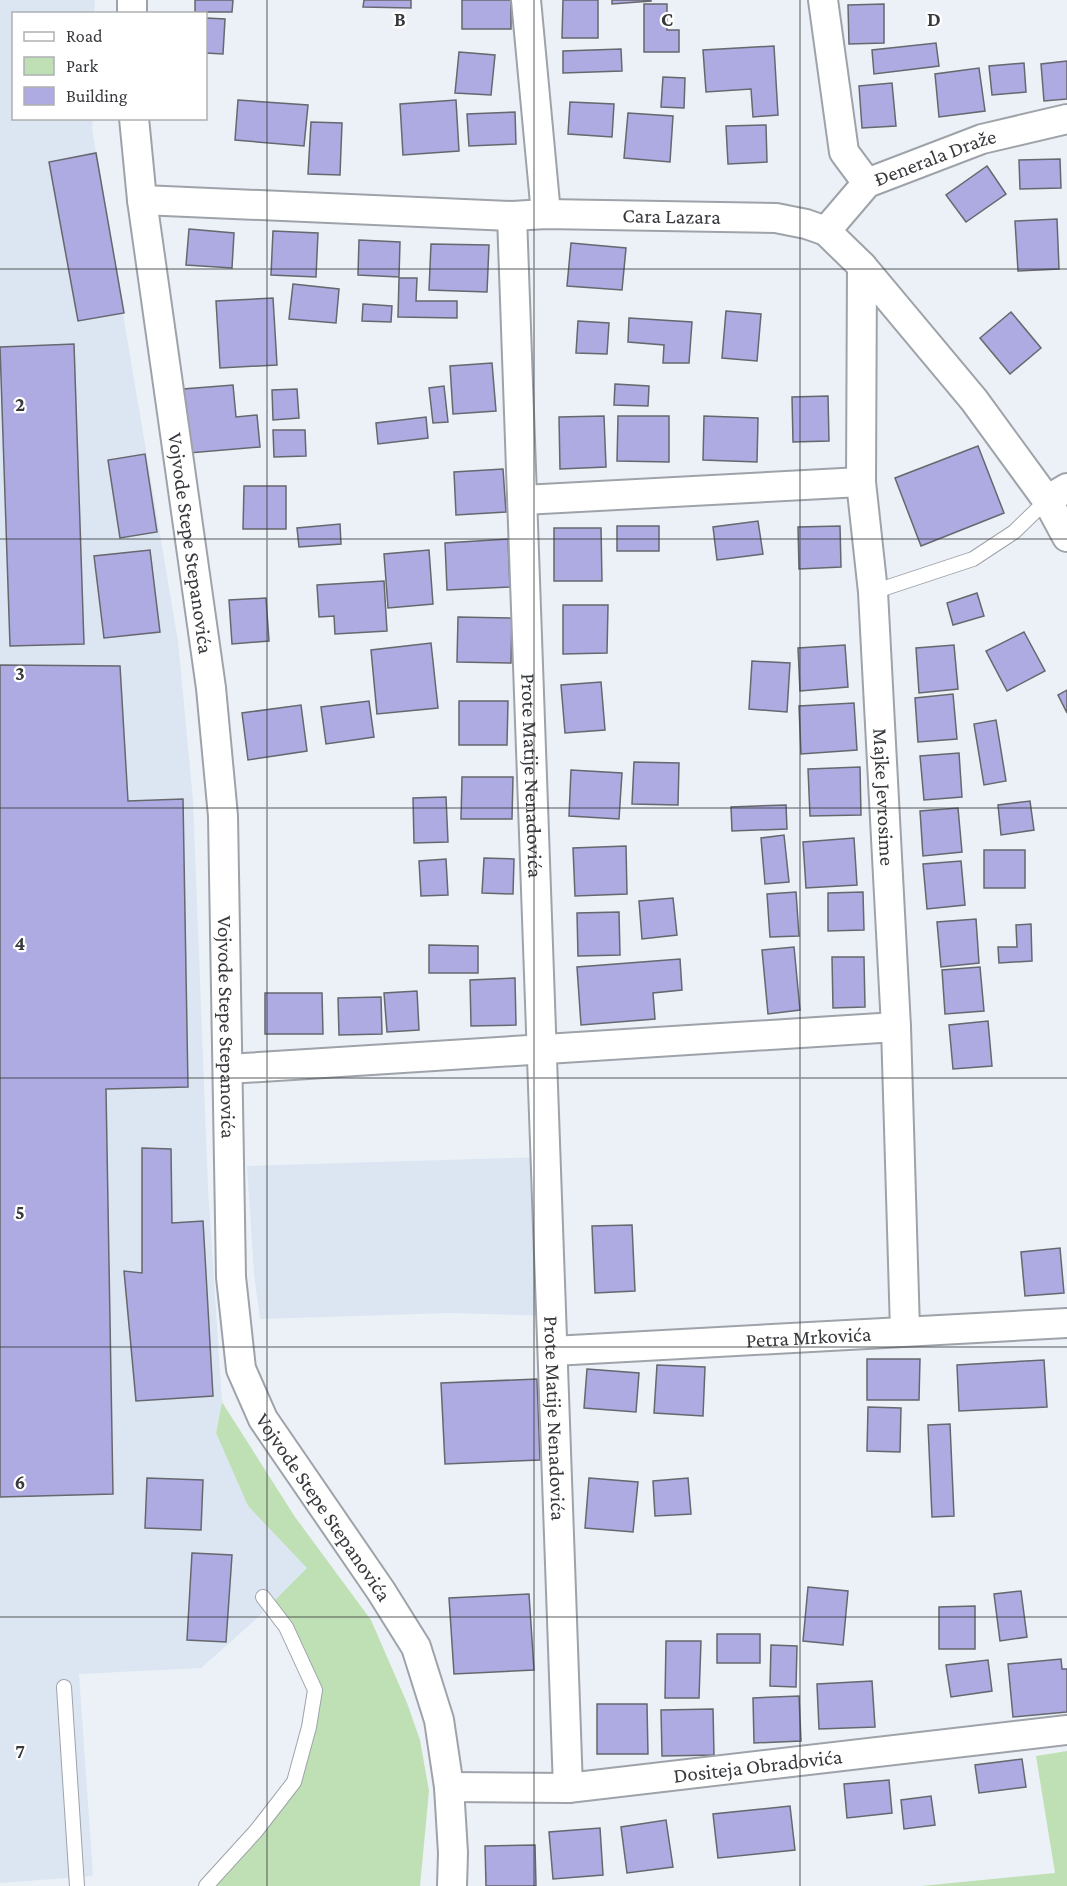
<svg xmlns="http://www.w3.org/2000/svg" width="1067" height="1886" font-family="'Crimson Pro',serif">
<rect width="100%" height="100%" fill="#ebf1f7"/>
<!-- built -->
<g fill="#dbe6f2">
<path d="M0,0H95L94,13L14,14V118L93,119L92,129L178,641L193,800L208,1188L222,1402L216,1433L248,1506L308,1568L254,1621L201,1668L79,1674L93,1876L0,1883Z"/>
<path d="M543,1157L556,1316L451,1313L260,1319L254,1274L247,1166Z"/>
</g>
<!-- green -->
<g fill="#bfe0b4">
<path d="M222,1402L295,1517L371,1620L407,1703L420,1740L429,1791L420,1886H206L294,1782L315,1690L269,1606L307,1568L248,1506L216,1433Z"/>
<path d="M1067,1751V1886H921L1055,1873L1036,1756Z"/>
</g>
<!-- building -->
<g fill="#adabe2" stroke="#67676e" stroke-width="1.5">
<path d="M195,0H233L232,12H195Z"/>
<path d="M364,0H411V8L363,7Z"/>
<rect x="462" y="0" width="49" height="29"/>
<path d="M563,0H598V38H562Z"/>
<path d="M612,0H651V1L612,4Z"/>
<path d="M644,4H667V30H679V52H644Z"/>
<path d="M884,4V43L849,44L848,5Z"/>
<path d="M206,18L225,19L223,54L206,53Z"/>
<path d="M936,43L939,66L874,74L872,50Z"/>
<path d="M774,46L778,115L753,117L751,89L706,92L703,50Z"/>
<path d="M621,49L622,71L563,73V51Z"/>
<path d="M459,52L495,55L491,95L455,93Z"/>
<path d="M1067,61V99L1044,101L1041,64Z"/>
<path d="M1024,63L1026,92L992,95L989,66Z"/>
<path d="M979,68L985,111L939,117L935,74Z"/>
<path d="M663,77L685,78L684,108L661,107Z"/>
<path d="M892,83L896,126L862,128L859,86Z"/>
<path d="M238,100L308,105L304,146L235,140Z"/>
<path d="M456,100L459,151L403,155L400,104Z"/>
<path d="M570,102L614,104L612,137L568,134Z"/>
<path d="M515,112L516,144L469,146L467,114Z"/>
<path d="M628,113L673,116L670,162L624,158Z"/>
<path d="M311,122L342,123L340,175L308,174Z"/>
<path d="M766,125L767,162L728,164L726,126Z"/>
<path d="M96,153L124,313L78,321L49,162Z"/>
<path d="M1060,159L1061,188L1020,189L1019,160Z"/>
<path d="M987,166L1006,194L966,222L946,195Z"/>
<path d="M1057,219L1059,269L1018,271L1015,221Z"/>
<path d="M189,229L234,233L232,268L186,265Z"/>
<path d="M273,231L318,233L316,277L271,275Z"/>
<path d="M359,240L400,242L399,277L358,275Z"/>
<path d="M571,243L626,248L622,290L567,286Z"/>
<path d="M431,244L489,245L487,292L429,290Z"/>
<path d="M399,278H417L416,301H457V318L398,317Z"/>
<path d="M293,284L339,289L336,323L289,319Z"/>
<path d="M273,298L277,365L220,368L216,301Z"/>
<path d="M363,304L392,306L391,322L362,321Z"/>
<path d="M726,311L761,314L757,361L722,358Z"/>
<path d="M1011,312L1041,348L1010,374L980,338Z"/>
<path d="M629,318L692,322L689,363H663L664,345L628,342Z"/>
<path d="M578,321L609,323L607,354L576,353Z"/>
<path d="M74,344L84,644L10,646L0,347Z"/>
<path d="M492,363L496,411L453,414L450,366Z"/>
<path d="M615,384L649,386L648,406L614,405Z"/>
<path d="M233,385L236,417L257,415L260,447L189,453L183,389Z"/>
<path d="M444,386L448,422L433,423L429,388Z"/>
<path d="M297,389L299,418L273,420L272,390Z"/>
<path d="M828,396L829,441L793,442L792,397Z"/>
<path d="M604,416L606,467L560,469L559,417Z"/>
<path d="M618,416H669V462L617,461Z"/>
<path d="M704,416L758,418L757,462L703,460Z"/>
<path d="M426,417L428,438L378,444L376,423Z"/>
<path d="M273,430H305L306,456L274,457Z"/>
<path d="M978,446L1004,513L921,546L895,478Z"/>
<path d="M145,454L157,532L120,538L108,460Z"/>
<path d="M503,469L506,512L456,515L454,472Z"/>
<path d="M244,486H286V529H243Z"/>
<path d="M758,521L763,554L717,560L713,527Z"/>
<path d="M340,524L341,544L299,547L297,528Z"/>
<rect x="617" y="526" width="42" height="25"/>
<path d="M840,526L841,567L799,569L798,527Z"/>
<path d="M554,528H601L602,581H554Z"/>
<path d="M508,539L510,587L447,590L445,543Z"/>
<path d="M150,550L160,632L104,638L94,556Z"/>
<path d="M429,550L433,604L388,608L384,554Z"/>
<path d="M384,581L387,631L335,634L334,616L319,617L317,585Z"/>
<path d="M977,593L984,616L953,625L947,603Z"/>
<path d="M266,598L269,641L232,644L229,600Z"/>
<path d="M563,605H608L607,653L563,654Z"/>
<path d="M458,617L512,618L511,663L457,662Z"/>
<path d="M1024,632L1045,671L1007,691L986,651Z"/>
<path d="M431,643L438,708L377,714L371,650Z"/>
<path d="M845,645L848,687L800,691L798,648Z"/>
<path d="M954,645L958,689L919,693L916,648Z"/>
<path d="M752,661L790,663L787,712L749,709Z"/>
<path d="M0,665L120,666L128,801L183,799L188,1087L106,1089L113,1494L0,1497Z"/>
<path d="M601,682L605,730L565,733L561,685Z"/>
<path d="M1067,690V713L1058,695Z"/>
<path d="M953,694L957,739L918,742L915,698Z"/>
<path d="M369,701L374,737L326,744L321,707Z"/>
<path d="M459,701H508L507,745H459Z"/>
<path d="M854,703L857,750L801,754L799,706Z"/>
<path d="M301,705L307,751L248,760L242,713Z"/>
<path d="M996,720L1006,781L984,785L974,724Z"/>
<path d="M959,753L962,797L924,800L920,756Z"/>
<path d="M634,762L679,763L678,805L632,804Z"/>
<path d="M860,767L861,815L810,816L808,769Z"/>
<path d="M571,770L622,773L619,819L569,816Z"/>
<path d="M462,777H513L512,819H461Z"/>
<path d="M446,797L448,842L414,843L413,798Z"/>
<path d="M1030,801L1034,830L1001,835L998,805Z"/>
<path d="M786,805L787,829L732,831L731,807Z"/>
<path d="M958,808L962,852L923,856L920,811Z"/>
<path d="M784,835L789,882L765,884L761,838Z"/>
<path d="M854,838L857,885L806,888L803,842Z"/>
<path d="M626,846L627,894L575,896L573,848Z"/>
<rect x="984" y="850" width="41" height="38"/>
<path d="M484,858L514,859L513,894L482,893Z"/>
<path d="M446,859L448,895L421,896L419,861Z"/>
<path d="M961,861L965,905L927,909L923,864Z"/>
<path d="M796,892L799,936L770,937L767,894Z"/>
<path d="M863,892L864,930L828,931V893Z"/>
<path d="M673,898L677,935L642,939L639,901Z"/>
<path d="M619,912L620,955L578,956L577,913Z"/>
<path d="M976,919L979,963L941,967L937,922Z"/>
<path d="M1031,924L1032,961L999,963L998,947H1017L1016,925Z"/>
<path d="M429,945L478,946V973H429Z"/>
<path d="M794,947L800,1010L768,1014L762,950Z"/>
<path d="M832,957H864L865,1007L833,1008Z"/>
<path d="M680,959L682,990L653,993L655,1019L581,1025L577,967Z"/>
<path d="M980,967L984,1011L945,1014L942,970Z"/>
<path d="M515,978L516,1025L471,1026L470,980Z"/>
<path d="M417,991L419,1030L387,1032L384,993Z"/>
<path d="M265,993H322L323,1034H265Z"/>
<path d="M381,997L382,1034L339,1035L338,998Z"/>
<path d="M988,1021L992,1066L953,1069L949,1025Z"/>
<path d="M142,1148L171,1149L172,1223L203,1221L213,1396L136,1401L124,1271L142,1273Z"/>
<path d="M632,1225L635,1291L595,1293L592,1226Z"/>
<path d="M1060,1248L1064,1293L1025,1296L1021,1252Z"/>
<path d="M867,1359H920L919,1400H867Z"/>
<path d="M1044,1360L1047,1407L959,1411L957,1365Z"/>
<path d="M657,1365L705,1367L703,1416L654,1413Z"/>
<path d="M587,1369L639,1373L636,1412L584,1408Z"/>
<path d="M537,1379L540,1460L445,1464L441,1383Z"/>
<path d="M868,1407L901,1408L900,1452L867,1451Z"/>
<path d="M950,1424L954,1516L932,1517L928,1425Z"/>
<path d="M147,1478L203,1480L201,1530L145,1528Z"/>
<path d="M589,1478L638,1482L633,1532L585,1528Z"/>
<path d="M688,1478L691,1514L655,1516L653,1481Z"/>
<path d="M192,1553L232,1555L226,1642L187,1640Z"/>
<path d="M808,1587L848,1591L843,1645L803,1641Z"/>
<path d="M1021,1591L1027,1637L1000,1641L994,1594Z"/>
<path d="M529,1594L534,1670L454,1674L449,1598Z"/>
<path d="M975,1606V1649H939V1607Z"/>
<rect x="717" y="1634" width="43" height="29"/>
<path d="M666,1641H701L699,1698H665Z"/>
<path d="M771,1645L797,1646L796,1687L770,1686Z"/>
<path d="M1061,1659L1062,1669H1067V1712L1013,1717L1008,1664Z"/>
<path d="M988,1660L992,1691L951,1697L946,1665Z"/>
<path d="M872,1681L875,1727L819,1729L817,1684Z"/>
<path d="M799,1696L801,1741L754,1743L753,1698Z"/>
<path d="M597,1704H647L648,1754H597Z"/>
<path d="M713,1709L714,1755L662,1756L661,1710Z"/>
<path d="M1022,1759L1026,1787L979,1793L975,1765Z"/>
<path d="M889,1780L892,1813L847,1818L844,1784Z"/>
<path d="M931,1796L935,1825L904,1829L901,1800Z"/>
<path d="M790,1806L795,1850L718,1858L713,1814Z"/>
<path d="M666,1820L673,1867L627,1873L621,1827Z"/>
<path d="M600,1828L603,1875L553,1879L549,1832Z"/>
<path d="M535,1845L536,1886H486L485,1846Z"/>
</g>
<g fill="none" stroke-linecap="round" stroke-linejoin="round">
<!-- lane casing -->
<g stroke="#9ea3a9" stroke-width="16">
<g id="lane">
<path d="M873,592L973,559L1014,532L1047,500"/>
<path d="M64,1687L77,1886"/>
<path d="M206,1886L256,1831L294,1782L309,1727L315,1690L286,1627L263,1597"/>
</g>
</g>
<!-- street casing -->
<g stroke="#9ea3a9" stroke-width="32">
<g id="street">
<path d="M526,0L546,214"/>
<path d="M823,0L844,152L867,183"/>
<path d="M132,14V0"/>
<path id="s1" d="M134,118L142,200L211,688L223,816L231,1277L241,1369L263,1419L381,1591L416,1647L439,1720L449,1787L453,1853L452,1886"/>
<path id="s2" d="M142,200L512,216L546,214L776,218L806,224L826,231L862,266L974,400L1047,500L1067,488"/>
<path id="s3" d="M512,216L568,1788"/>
<path id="s4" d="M826,231L867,183L982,139L1067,119"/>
<path id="s5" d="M862,266L861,482L873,592L896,1027L905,1330"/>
<path d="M523,500L861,482"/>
<path d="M1047,500L1067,537"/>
<path d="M228,1069L896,1027"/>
<path id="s6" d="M553,1351L1067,1323"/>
<path id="s7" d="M449,1787L568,1788L1067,1730"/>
</g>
</g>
<!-- lane -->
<use href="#lane" stroke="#fff" stroke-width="14"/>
<!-- street -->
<use href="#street" stroke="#fff" stroke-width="28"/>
</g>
<!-- grid -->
<path fill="none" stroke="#37393c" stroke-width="1.5" stroke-opacity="0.55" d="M267,0V1886M534,0V1886M800,0V1886M0,269H1067M0,539H1067M0,808H1067M0,1078H1067M0,1347H1067M0,1617H1067"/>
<g text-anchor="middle" stroke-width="4.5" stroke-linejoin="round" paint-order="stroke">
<!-- street labels -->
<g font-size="21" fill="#37393c" stroke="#fff">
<text dy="7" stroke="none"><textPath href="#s4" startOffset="136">Đenerala Draže</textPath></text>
<text dy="7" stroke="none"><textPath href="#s2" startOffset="530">Cara Lazara</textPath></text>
<text dy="7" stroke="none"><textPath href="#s1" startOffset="429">Vojvode Stepe Stepanovića</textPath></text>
<text dy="7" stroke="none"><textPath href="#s3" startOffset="560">Prote Matije Nenadovića</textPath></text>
<text dy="7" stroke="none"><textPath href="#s5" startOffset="532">Majke Jevrosime</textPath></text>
<text dy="7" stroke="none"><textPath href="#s1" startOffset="915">Vojvode Stepe Stepanovića</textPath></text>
<text dy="7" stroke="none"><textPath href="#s6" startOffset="256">Petra Mrkovića</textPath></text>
<text dy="7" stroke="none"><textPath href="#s3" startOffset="1203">Prote Matije Nenadovića</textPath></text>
<text dy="7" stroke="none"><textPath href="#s1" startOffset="1419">Vojvode Stepe Stepanovića</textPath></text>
<text dy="7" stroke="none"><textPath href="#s7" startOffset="310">Dositeja Obradovića</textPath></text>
</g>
</g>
<g font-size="20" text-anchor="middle" font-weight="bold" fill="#37393c" stroke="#fff" stroke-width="4.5" stroke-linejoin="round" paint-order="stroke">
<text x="400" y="26">B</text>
<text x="667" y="26">C</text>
<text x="934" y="26">D</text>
<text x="20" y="411">2</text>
<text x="20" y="680">3</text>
<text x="20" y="950">4</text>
<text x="20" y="1219">5</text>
<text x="20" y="1489">6</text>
<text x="20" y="1758">7</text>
</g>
<!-- legend -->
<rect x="12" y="12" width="195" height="108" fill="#ffffff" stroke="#afb0b1" stroke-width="1.5"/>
<rect x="24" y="32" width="30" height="9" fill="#ffffff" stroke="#afb0b1" stroke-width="1.5"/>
<text x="66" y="42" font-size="18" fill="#37393c">Road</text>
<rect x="24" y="57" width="30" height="18" fill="#bfe0b4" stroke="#afb0b1" stroke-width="1.5"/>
<text x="66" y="72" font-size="18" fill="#37393c">Park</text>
<rect x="24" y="87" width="30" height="18" fill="#adabe2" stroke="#afb0b1" stroke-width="1.5"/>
<text x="66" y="102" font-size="18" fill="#37393c">Building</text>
</svg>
